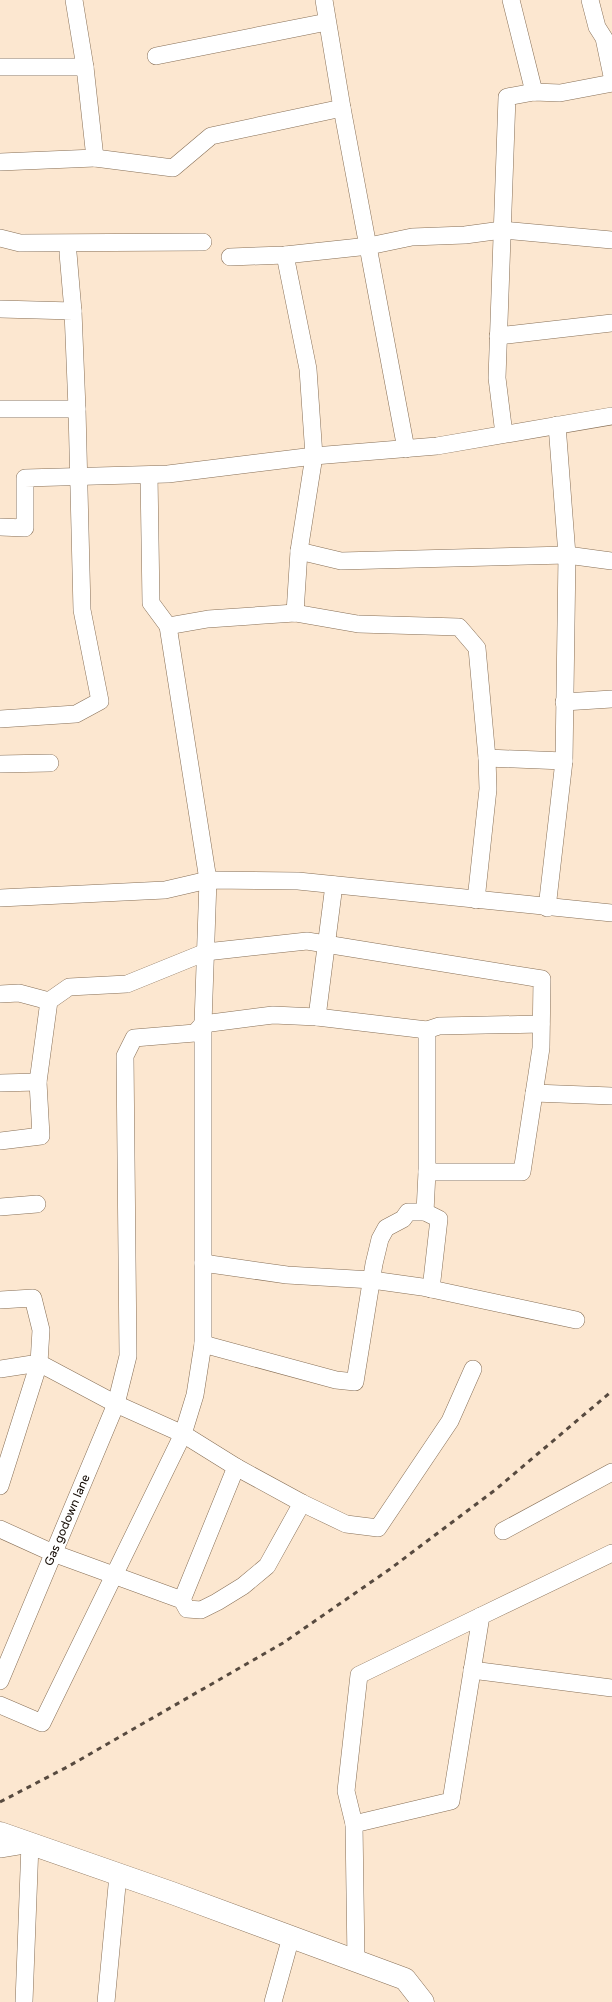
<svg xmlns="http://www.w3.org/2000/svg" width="612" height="2002" font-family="'Varela Round',sans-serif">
<rect width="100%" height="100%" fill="#fce7d0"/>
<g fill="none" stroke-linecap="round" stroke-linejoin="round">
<!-- street casing -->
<g stroke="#876f56" stroke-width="18">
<g id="street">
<path d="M324,0L342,108L406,449"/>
<path d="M511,0L534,92"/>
<path d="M590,0L597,27L604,38L612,76"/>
<path d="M156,56L327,22"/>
<path d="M0,67H85"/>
<path d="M95,158L173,168L211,136L342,108"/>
<path d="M0,162L95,158L85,67L74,0"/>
<path d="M0,238L20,243L203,242"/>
<path d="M68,253L73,311"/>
<path d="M285,255L308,369L314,456L299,551L295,613"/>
<path d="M230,257L285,255L369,246L412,237L465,235L502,230L612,240"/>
<path d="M0,309L73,311L77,409L82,610L100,701L76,714L0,719"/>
<path d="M498,336L612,323"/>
<path d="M0,409H77"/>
<path d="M504,434L497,378L507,97L534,92L560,93L612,83"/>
<path d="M0,527L25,528V478L168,474L314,456L437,446L612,416"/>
<path d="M299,551L341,561L567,555L612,561"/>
<path d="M168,626L208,619L295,613L358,624L459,627L477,648L487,758L488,789L476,900"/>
<path d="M564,702L612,699"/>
<path d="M487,758L564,761"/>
<path d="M0,764L50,763"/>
<path d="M0,898L165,890L208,880L298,881L612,913"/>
<path d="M547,908L564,761L567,555L557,425"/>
<path d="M0,994L19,993L49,1001"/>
<path d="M317,1017L334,885"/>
<path d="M0,1083L38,1082"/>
<path d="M534,1093L612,1096"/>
<path d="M0,1141L41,1136L38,1082L49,1001L69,987L127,984L206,952L307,941L542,979L541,1048L522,1172H427"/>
<path d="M0,1207L37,1204"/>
<path d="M425,1212L427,1172V1030L439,1026L541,1024"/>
<path d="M203,1263L287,1275L372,1280L422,1287L576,1320"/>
<path d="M0,1300L33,1298L41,1330L39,1363L0,1369"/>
<path d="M203,1344L336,1380L355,1382L374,1264L380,1239L386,1228L403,1219L408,1212H425L439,1219L431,1289"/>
<path d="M0,1486L39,1363L116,1404L183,1434L236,1467L302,1503L346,1524L378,1528L450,1421L473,1369"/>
<path d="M0,1529L53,1553L182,1600L187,1609L201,1610L217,1602L243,1586L267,1566L302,1503"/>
<path d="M503,1531L612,1472"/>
<path d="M182,1600L236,1467"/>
<path d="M472,1670L612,1688"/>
<path d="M0,1681L116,1404L128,1356L125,1056L134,1038L195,1033L203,1024L273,1015L317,1017L427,1030"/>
<path d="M0,1705L42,1723L183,1434L195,1395L203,1344V1024L208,880L168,626L151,603L149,475"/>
<path d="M354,1824L346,1791L359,1675L481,1616"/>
<path d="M0,1849L30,1844L24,2002"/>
<path d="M356,1961L354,1824L451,1801L481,1616L612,1553"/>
<path d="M106,2002L118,1875"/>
<path d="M273,2002L291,1937"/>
</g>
</g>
<!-- secondary casing -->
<g stroke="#876f56" stroke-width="23">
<path id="secondary" d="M0,1833L172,1893L405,1979L423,2002"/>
</g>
<!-- street -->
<use href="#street" stroke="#fff" stroke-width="17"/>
<!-- secondary -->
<use href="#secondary" stroke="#fff" stroke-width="22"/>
<!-- rail -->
<path stroke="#574a3f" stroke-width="3" stroke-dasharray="5 5" stroke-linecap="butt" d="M0,1802L69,1766L283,1643L390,1569L495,1490L612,1391"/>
</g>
<g text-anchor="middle" stroke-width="4" stroke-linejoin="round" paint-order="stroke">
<!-- street labels -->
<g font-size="12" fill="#120902" stroke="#fff">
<text transform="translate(67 1520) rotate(-67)" y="4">Gas godown lane</text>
</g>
</g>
</svg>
